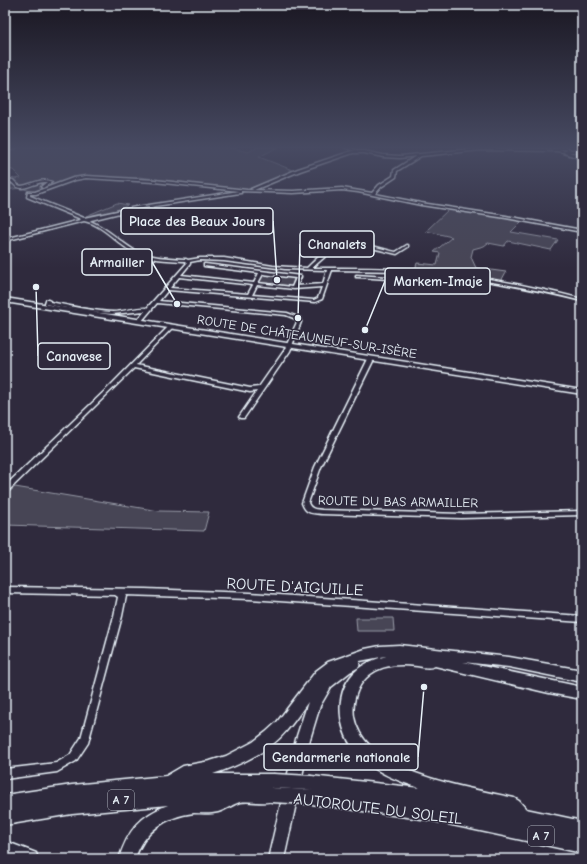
<svg xmlns="http://www.w3.org/2000/svg" width="587" height="864" font-family="'Comic Neue',sans-serif">
<rect width="100%" height="100%" fill="#2f2a3d"/>
<filter id="ink" filterUnits="userSpaceOnUse"><feTurbulence type="fractalNoise" baseFrequency=".025" numOctaves="2"/><feDisplacementMap in="SourceGraphic" scale="8" xChannelSelector="R" yChannelSelector="G"/><feConvolveMatrix kernelMatrix="1 2 1 2 8 2 1 2 1" color-interpolation-filters="sRGB"/></filter>
<g filter="url(#ink)">
<!-- green -->
<g fill="#464455" stroke="#979aa6">
<path d="M5,147H228L248,152L258,147H278L259,157L295,171L246,190L139,177L134,179L82,176L73,178L34,192L21,188L5,190V187L15,183L7,180L21,178L13,170L5,169Z"/>
<path d="M117,203L128,205C118,209 96,221 86,216Z"/>
<path d="M450,208L523,220L511,232L558,240L551,250L508,241L504,246L488,243L484,246L473,249L471,257L476,268L506,272L501,281L451,272L415,270L417,263L437,265L440,253L434,252L452,237L426,231Z"/>
<path d="M267,274L292,277L294,278L292,286L288,287L261,284L259,282L263,275Z"/>
<path d="M15,487L159,511L209,512L204,531L5,525V496Z"/>
<path d="M356,618H393L394,631H357Z"/>
</g>
<g fill="none" stroke-linecap="round" stroke-linejoin="round">
<!-- minor casing -->
<g stroke="#e8f1f8" stroke-width="3">
<g id="minor">
<path d="M14,147H18L5,152V150Z"/>
<path d="M344,147H348L359,151H364L383,155L400,156L481,148L556,149L558,147H566L571,150L582,149V151C573,152 566,153 557,151L481,150L421,156L397,171L396,177L381,187L375,194L421,203L506,216L582,230V232L506,218L421,205L358,192L342,190L293,193L241,191V193H240L136,209L91,220L90,221C107,228 119,241 134,250C151,258 168,258 186,259L188,260L200,258H224L273,266L307,268C313,262 329,247 336,244C348,238 382,249 396,252L407,245H408V247L397,254C381,251 352,241 337,246L312,268C351,268 390,267 428,271C480,276 531,286 582,299V301C538,290 494,281 449,276L448,282L446,283L444,282L445,275L402,271L332,270L322,299L315,302L168,290L159,301L287,313L300,318L301,322L290,351L244,418H240L239,417L257,391L250,392L134,368L7,492H5V486L110,386L170,325H172L174,326L136,365L250,388L259,387L284,351L297,322L296,319L286,315L157,303L141,322H139L137,321L145,311L112,314L88,312L45,304V303L46,300H48L50,301V302C70,306 92,311 113,312C124,312 136,307 147,308L187,263L185,261C166,260 147,260 131,251C116,242 101,224 84,221L5,241V239L80,220L81,219L27,197L28,192H35L73,178L86,176L154,180L247,190L293,191L342,188L372,193L379,185L393,176L394,170L416,156L400,158L383,157L364,153H353L300,171L254,190L251,189L298,169L352,151H355ZM559,149H565L568,150L565,151ZM86,178L154,182L239,191L136,207L84,218L30,196V194H36L75,180ZM200,260L224,261L285,269L327,270L323,284L297,286L301,277V276L205,264H204V266L259,273L254,283L181,275L190,264V262ZM263,274L296,278L292,287L258,283ZM179,277L253,285L248,294L170,288ZM257,285L294,289L322,287L318,298L314,300L252,295Z"/>
<path d="M5,179L13,180L18,185L21,186C32,185 41,177 52,182L43,188L41,187L42,186L47,182C38,181 31,187 22,188C15,188 16,185 11,182C11,182 6,181 5,181Z"/>
<path d="M356,275L417,279L419,280L417,281L358,277H356Z"/>
<path d="M371,357L374,359L321,467L308,503C311,510 316,509 322,510L461,514L582,511V515L461,518L322,514C311,513 306,514 302,503L315,467L368,359Z"/>
<path d="M5,587L145,589L250,593L582,616V622L250,599L125,595L126,596L122,616L88,743L76,761L57,772L5,779V769L56,763L70,755L81,738L114,616L118,597L115,595L5,593Z"/>
</g>
</g>
<!-- major casing -->
<g stroke="#e8f1f8" stroke-width="3">
<path id="major" d="M5,298L582,390V394L5,302Z"/>
</g>
<!-- highway casing -->
<g stroke="#e8f1f8" stroke-width="3">
<g id="highway">
<path d="M566,151L582,156V159L564,153Z"/>
<path d="M399,645L509,657L582,670V682L509,667L463,662L582,687V699L549,693L435,666C429,669 424,667 417,666C399,664 380,664 366,678C356,688 352,703 354,717C365,774 467,787 514,798L519,801L526,809L582,821V837L441,807L582,837V853L429,820L311,804L306,802L304,797L306,792L310,790L306,788L304,783L306,778L311,776L420,788C400,782 375,772 360,757C338,734 331,692 358,669C367,662 376,659 386,656L360,661L359,667L350,672L331,687L320,706L310,739L284,859H268L296,739L308,702C301,711 295,721 287,730C269,752 240,765 213,774H273L278,776L280,781L278,786L272,788L276,790L278,795L276,800C265,805 252,800 240,802C235,803 225,810 218,812C210,814 202,813 194,813C166,816 143,832 135,859H119C128,830 140,816 168,805L72,814L5,825V795L72,785L166,776L183,766L210,761L226,756L253,742L266,732L277,722L316,671L328,662L365,649L380,646Z"/>
<path d="M5,841L36,853L38,859H10L5,857Z"/>
</g>
</g>
<!-- minor -->
<use href="#minor" fill="#2f2a3d" fill-rule="evenodd"/>
<!-- major -->
<use href="#major" fill="#2f2a3d" fill-rule="evenodd"/>
<!-- highway -->
<use href="#highway" fill="#2f2a3d" fill-rule="evenodd"/>
<!-- highway-bridge casing -->
<g stroke="#e8f1f8" stroke-width="17" stroke-linecap="butt">
<g id="highway-bridge">
<path d="M273,781L311,783"/>
<path d="M271,795L311,797"/>
</g>
</g>
<!-- highway-bridge -->
<use href="#highway-bridge" stroke="#2f2a3d" stroke-width="14"/>
</g>
</g>
<!-- sky -->
<linearGradient id="sky" x2="0" y2="1"><stop stop-color="#1a1722"/><stop offset="0.55" stop-color="#474a62"/><stop offset="1" stop-color="#474a62" stop-opacity="0"/></linearGradient>
<rect width="587" height="268" fill="url(#sky)"/>
<g text-anchor="middle" stroke-width="3" stroke-linejoin="round" paint-order="stroke">
<!-- shield labels -->
<g fill="#2f2a3d" stroke="#b0b5c0" stroke-width="1">
<rect x="108" y="790" width="26" height="20" rx="3"/>
<rect x="528" y="826" width="26" height="20" rx="3"/>
</g>
<g font-size="12" font-weight="bold" fill="#e8f1f8">
<text x="121" y="804">A 7</text>
<text x="541" y="840">A 7</text>
</g>
<!-- street labels -->
<g font-size="13" fill="#e8f1f8" stroke="#2f2a3d">
<text transform="translate(307 336) rotate(9)" y="5">ROUTE DE CHÂTEAUNEUF-SUR-ISÈRE</text>
<text transform="translate(398 501) rotate(1)" y="5">ROUTE DU BAS ARMAILLER</text>
</g>
<!-- near-street labels -->
<g font-size="16" fill="#e8f1f8" stroke="#2f2a3d">
<text transform="translate(295 586) rotate(3)" y="6">ROUTE D'AIGUILLE</text>
<text transform="translate(378 808) rotate(7)" y="6">AUTOROUTE DU SOLEIL</text>
</g>
</g>
<!-- callouts -->
<path fill="none" stroke="#e8f1f8" stroke-width="1.5" d="M277 280L273 221M298 318L300 244M177 304L152 262M365 330L385 281M36 287L38 356M424 687L418 757"/>
<g fill="#e8f1f8" stroke="#2f2a3d" stroke-width="1.5">
<circle cx="277" cy="280" r="4"/>
<circle cx="298" cy="318" r="4"/>
<circle cx="177" cy="304" r="4"/>
<circle cx="365" cy="330" r="4"/>
<circle cx="36" cy="287" r="4"/>
<circle cx="424" cy="687" r="4"/>
</g>
<g fill="#2f2a3d" stroke="#e8f1f8" stroke-width="1.5">
<rect x="121" y="208" width="152" height="26" rx="4"/>
<rect x="300" y="231" width="74" height="26" rx="4"/>
<rect x="82" y="249" width="70" height="26" rx="4"/>
<rect x="385" y="268" width="105" height="26" rx="4"/>
<rect x="38" y="343" width="72" height="26" rx="4"/>
<rect x="264" y="744" width="154" height="26" rx="4"/>
</g>
<g font-size="14" text-anchor="middle" font-weight="bold" fill="#e8f1f8">
<text x="197" y="226">Place des Beaux Jours</text>
<text x="337" y="249">Chanalets</text>
<text x="117" y="267">Armailler</text>
<text x="438" y="286">Markem-Imaje</text>
<text x="74" y="361">Canavese</text>
<text x="341" y="762">Gendarmerie nationale</text>
</g>
<!-- margin -->
<rect width="587" height="864" fill="none" stroke="#2f2a3d" stroke-width="20"/>
<rect x="10" y="10" width="567" height="844" fill="none" stroke="#e8f1f8" stroke-width="1.5" filter="url(#ink)"/>
</svg>
